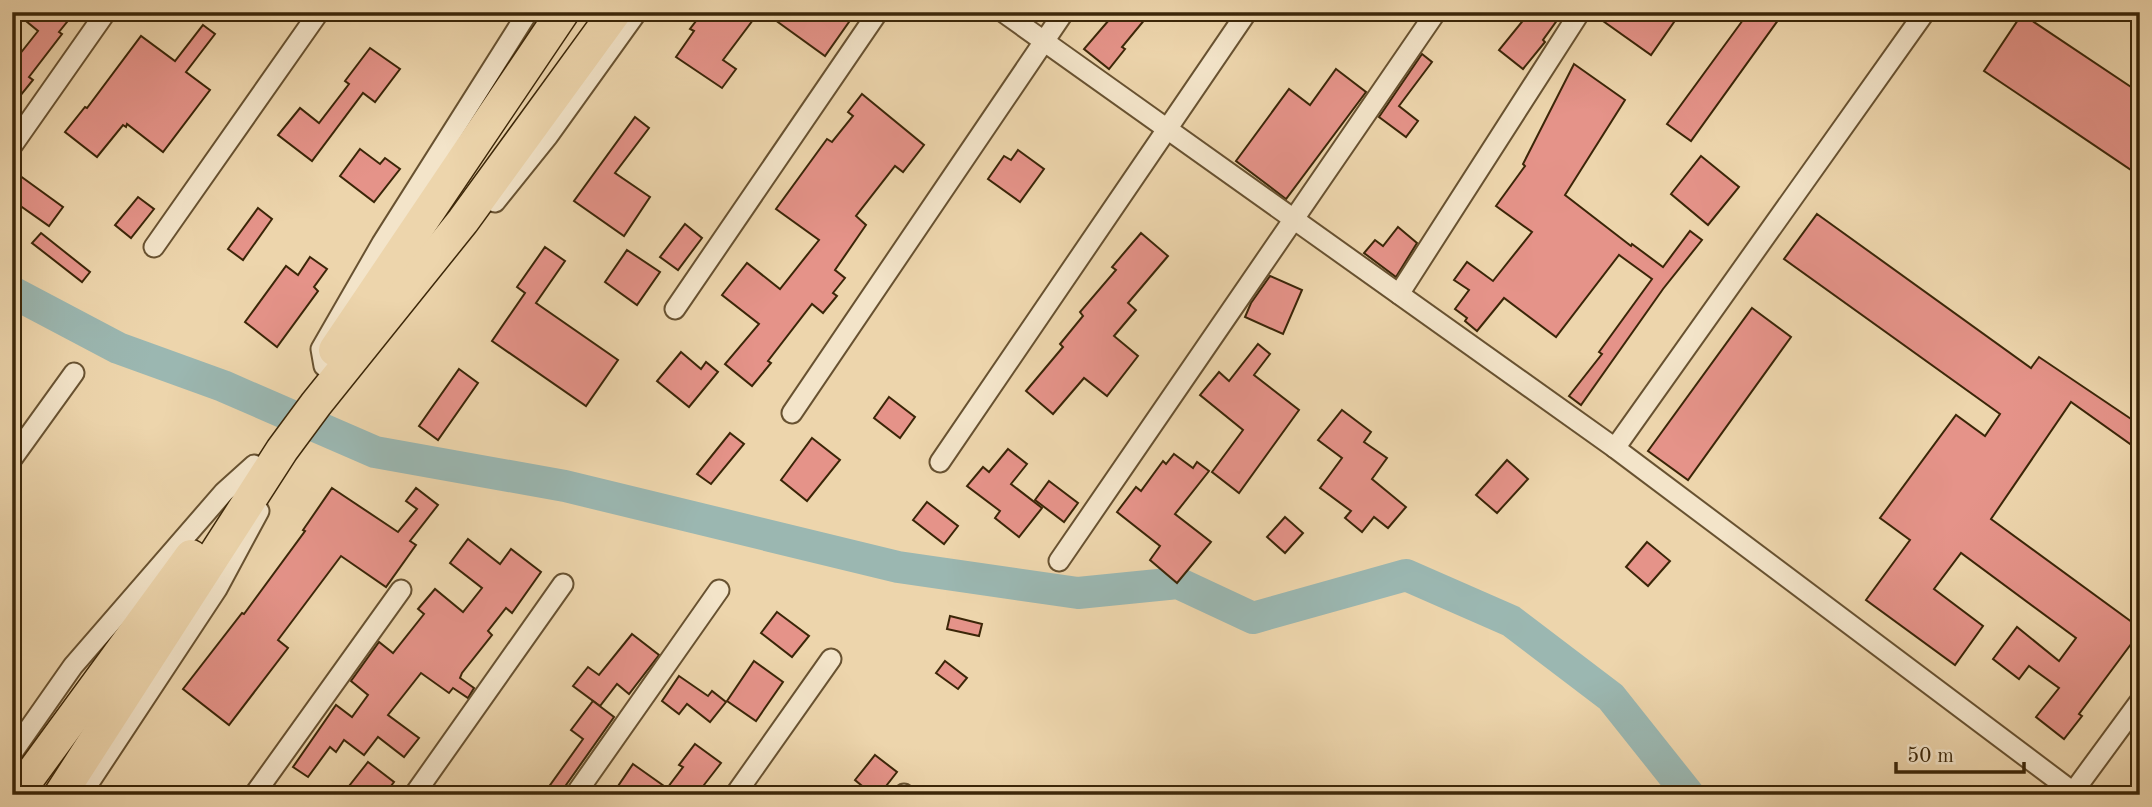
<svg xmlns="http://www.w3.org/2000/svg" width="2152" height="807" font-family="'Old Standard TT',serif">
<rect width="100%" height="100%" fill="#edd5ac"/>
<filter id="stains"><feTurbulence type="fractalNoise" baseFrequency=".00286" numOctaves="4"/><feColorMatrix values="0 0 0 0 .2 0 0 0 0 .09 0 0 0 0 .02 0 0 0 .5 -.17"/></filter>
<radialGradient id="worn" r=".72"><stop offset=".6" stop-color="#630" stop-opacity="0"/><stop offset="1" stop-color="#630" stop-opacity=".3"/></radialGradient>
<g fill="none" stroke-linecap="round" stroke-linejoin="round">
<!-- river -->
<path stroke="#9bb7b1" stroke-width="32" d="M12,292L118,348L223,386L375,452L565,486L898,567L1078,593L1178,583L1253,618L1406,575L1511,621L1611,697L1689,795"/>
</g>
<!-- building -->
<g fill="#e59389" stroke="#3b2608" stroke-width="2">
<path d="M15,12H75L59,32L62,34L29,77L33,80L12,106V64L38,31Z"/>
<path d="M703,12H759L723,60L736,69L722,88L676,57L694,31L690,29Z"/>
<path d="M764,12H856L825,56Z"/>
<path d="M1100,12H1151L1122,47L1125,49L1109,69L1084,49L1109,20Z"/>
<path d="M1530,12H1563L1543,40L1545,42L1523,69L1499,50Z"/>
<path d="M1609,12H1681L1651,55L1603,21Z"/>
<path d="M1734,12H1784L1691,141L1667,124L1743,20Z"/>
<path d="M2022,14L2140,93V176L1984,71Z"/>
<path d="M203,25L215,34L186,72L210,90L163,152L127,124L126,127L123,125L97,157L65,132L85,107L87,108L141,36L175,61Z"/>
<path d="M370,48L400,69L375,102L363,93L312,161L278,135L300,108L319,123L349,84L345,81Z"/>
<path d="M1422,54L1432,62L1399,106L1418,121L1406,137L1379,117Z"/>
<path d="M1574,64L1625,100L1565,195L1631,246L1632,244L1663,267L1690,231L1702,240L1663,289L1581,405L1569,396L1602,354L1599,352L1652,279L1619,255L1556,337L1504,298L1477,331L1465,321L1467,318L1455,309L1469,290L1454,280L1467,262L1493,281L1532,232L1496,206L1525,166L1523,164Z"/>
<path d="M1336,69L1366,92L1286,199L1236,161L1289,89L1310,105Z"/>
<path d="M862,94L924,145L903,172L895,166L856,216L866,225L835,270L845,278L833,293L837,296L823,313L812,304L768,361L771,363L752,386L725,364L759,324L722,295L747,263L780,289L819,240L776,209L827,139L832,142L853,116L848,112Z"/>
<path d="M635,117L649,128L615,173L650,197L624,236L574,201Z"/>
<path d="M360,149L380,164L385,158L400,169L374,202L340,176Z"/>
<path d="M1018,150L1044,169L1020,202L988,179L1004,156L1011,160Z"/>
<path d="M1701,156L1739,187L1708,225L1671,194Z"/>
<path d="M12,170L63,207L49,226L12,200Z"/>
<path d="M138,197L154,209L131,238L115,225Z"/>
<path d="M258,208L272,219L243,260L228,249Z"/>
<path d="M1817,214L2031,368L2039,357L2140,425V451L2071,402L1991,519L2140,628V632L2079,714L2082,716L2064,739L2036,717L2059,688L2029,666L2019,679L1993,659L2017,627L2059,661L2076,638L1961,553L1934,589L1983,626L1955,665L1866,600L1910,540L1880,518L1956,415L1985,436L2000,414L1784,259Z"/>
<path d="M685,224L702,238L678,270L660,257Z"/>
<path d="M1398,227L1417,243L1396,277L1364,253L1375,240L1383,246Z"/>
<path d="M41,233L90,272L82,282L32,243Z"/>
<path d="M1141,233L1168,256L1128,303L1136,310L1114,336L1138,356L1107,396L1084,378L1053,414L1026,391L1063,347L1060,344L1083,316L1080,312L1116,270L1112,267Z"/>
<path d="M545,247L565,261L536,303L618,360L586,406L492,341L525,293L517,287Z"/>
<path d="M627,250L660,272L637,305L605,282Z"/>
<path d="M310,257L327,269L314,287L318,291L277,347L245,322L286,266L298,275Z"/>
<path d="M1270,276L1302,290L1283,334L1245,317L1251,303Z"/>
<path d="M1752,308L1791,337L1688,480L1648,451Z"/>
<path d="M1258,344L1270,354L1254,375L1299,410L1239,493L1212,472L1243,430L1200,395L1219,372L1229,381Z"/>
<path d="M681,352L701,369L706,362L718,372L689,407L657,381Z"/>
<path d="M459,369L478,383L438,440L419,426Z"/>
<path d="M889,397L915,417L900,438L874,418Z"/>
<path d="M1342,410L1371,432L1364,442L1387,458L1372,479L1406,507L1388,528L1374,517L1362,532L1345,518L1351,511L1320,488L1342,458L1318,440Z"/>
<path d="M730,433L744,444L711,484L697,474Z"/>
<path d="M812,438L840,460L807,501L781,480Z"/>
<path d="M1008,449L1027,464L1011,484L1042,508L1019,537L995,518L1000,511L967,486L983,467L989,472Z"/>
<path d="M1174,454L1193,468L1197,462L1209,471L1175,514L1211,542L1177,583L1150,560L1160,546L1117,512L1136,487L1141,491L1163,461L1166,464Z"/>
<path d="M1507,460L1528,479L1497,513L1476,495Z"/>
<path d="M1049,481L1078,503L1064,522L1035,500Z"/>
<path d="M332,488L398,532L417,509L406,501L416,488L438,505L410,541L416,545L386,587L341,556L278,640L288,648L229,725L183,689L242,613L244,614L305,531L303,530Z"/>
<path d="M927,502L958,526L944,544L913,520Z"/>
<path d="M1285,517L1303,533L1285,553L1267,537Z"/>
<path d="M468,539L500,564L511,549L541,572L512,613L506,608L488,631L492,635L462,673L460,678L474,688L468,698L453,688L449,693L421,673L388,715L419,738L404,757L378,737L364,755L344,740L336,752L330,747L308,777L293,767L336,705L352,717L368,695L351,681L379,642L393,653L424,614L418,609L435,589L463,612L482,588L450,563Z"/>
<path d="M1647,542L1670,561L1648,586L1626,567Z"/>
<path d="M777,612L809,636L792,657L761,633Z"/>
<path d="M950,616L982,624L979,636L947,629Z"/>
<path d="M632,634L659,655L629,694L617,684L600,706L573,686L588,667L599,675Z"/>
<path d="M754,661L783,682L756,721L727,701Z"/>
<path d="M945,661L967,678L958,689L936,673Z"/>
<path d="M679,676L708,696L712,691L726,702L710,722L687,704L679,714L662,701Z"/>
<path d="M593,701L614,717L559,795H543L583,739L571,730Z"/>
<path d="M695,744L721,763L704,785L716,795H678L668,787L683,767L679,765Z"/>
<path d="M875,755L897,772L879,795H873L855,780Z"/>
<path d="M368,762L394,782L384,795H342Z"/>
<path d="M633,764L664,786L658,795H612Z"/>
</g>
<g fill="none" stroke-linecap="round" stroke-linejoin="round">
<!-- minor casing -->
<g stroke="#685231" stroke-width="23">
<g id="minor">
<path d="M1003,12L1615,448L2077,795"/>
<path d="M12,146L106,12"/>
<path d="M495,202L548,136L637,12"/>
<path d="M154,247L319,12"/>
<path d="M1399,294L1580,12"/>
<path d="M675,309L878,12"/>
<path d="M324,366L321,349L382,243L528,12"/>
<path d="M792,413L1064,12"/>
<path d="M1615,448L1925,12"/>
<path d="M12,459L74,373"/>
<path d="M940,462L1247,12"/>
<path d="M1059,561L1436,12"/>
<path d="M12,753L73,666L224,492L254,465"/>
<path d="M81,795L217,589L259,511"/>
<path d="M254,795L401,590"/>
<path d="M414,795L563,584"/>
<path d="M575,795L719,590"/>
<path d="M735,795L831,659"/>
<path d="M904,795V794"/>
<path d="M2071,795L2140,701"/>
</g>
</g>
<!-- primary casing -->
<g stroke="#3b2608" stroke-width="35">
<g id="primary">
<path d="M335,350L563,12"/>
<path d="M16,795L191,556"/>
<path d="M60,795L282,450L316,404L463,221L615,12"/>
</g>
</g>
<!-- minor -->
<use href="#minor" stroke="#f3e4c9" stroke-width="19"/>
<!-- primary -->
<use href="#primary" stroke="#edd5ac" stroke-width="32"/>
</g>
<!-- margin -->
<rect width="2152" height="807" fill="none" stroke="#edd5ac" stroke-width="42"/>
<rect x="14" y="14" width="2124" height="779" fill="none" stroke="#3b2608" stroke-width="3.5"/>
<rect x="21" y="21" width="2110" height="765" fill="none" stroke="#3b2608" stroke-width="2"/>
<!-- scale -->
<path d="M1896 762v10h128v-10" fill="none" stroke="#3b2608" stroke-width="3.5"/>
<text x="1907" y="762" font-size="21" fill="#3b2608" stroke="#f3e4c9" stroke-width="5" paint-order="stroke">50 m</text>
<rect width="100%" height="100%" filter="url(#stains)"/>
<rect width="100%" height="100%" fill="url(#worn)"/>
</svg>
